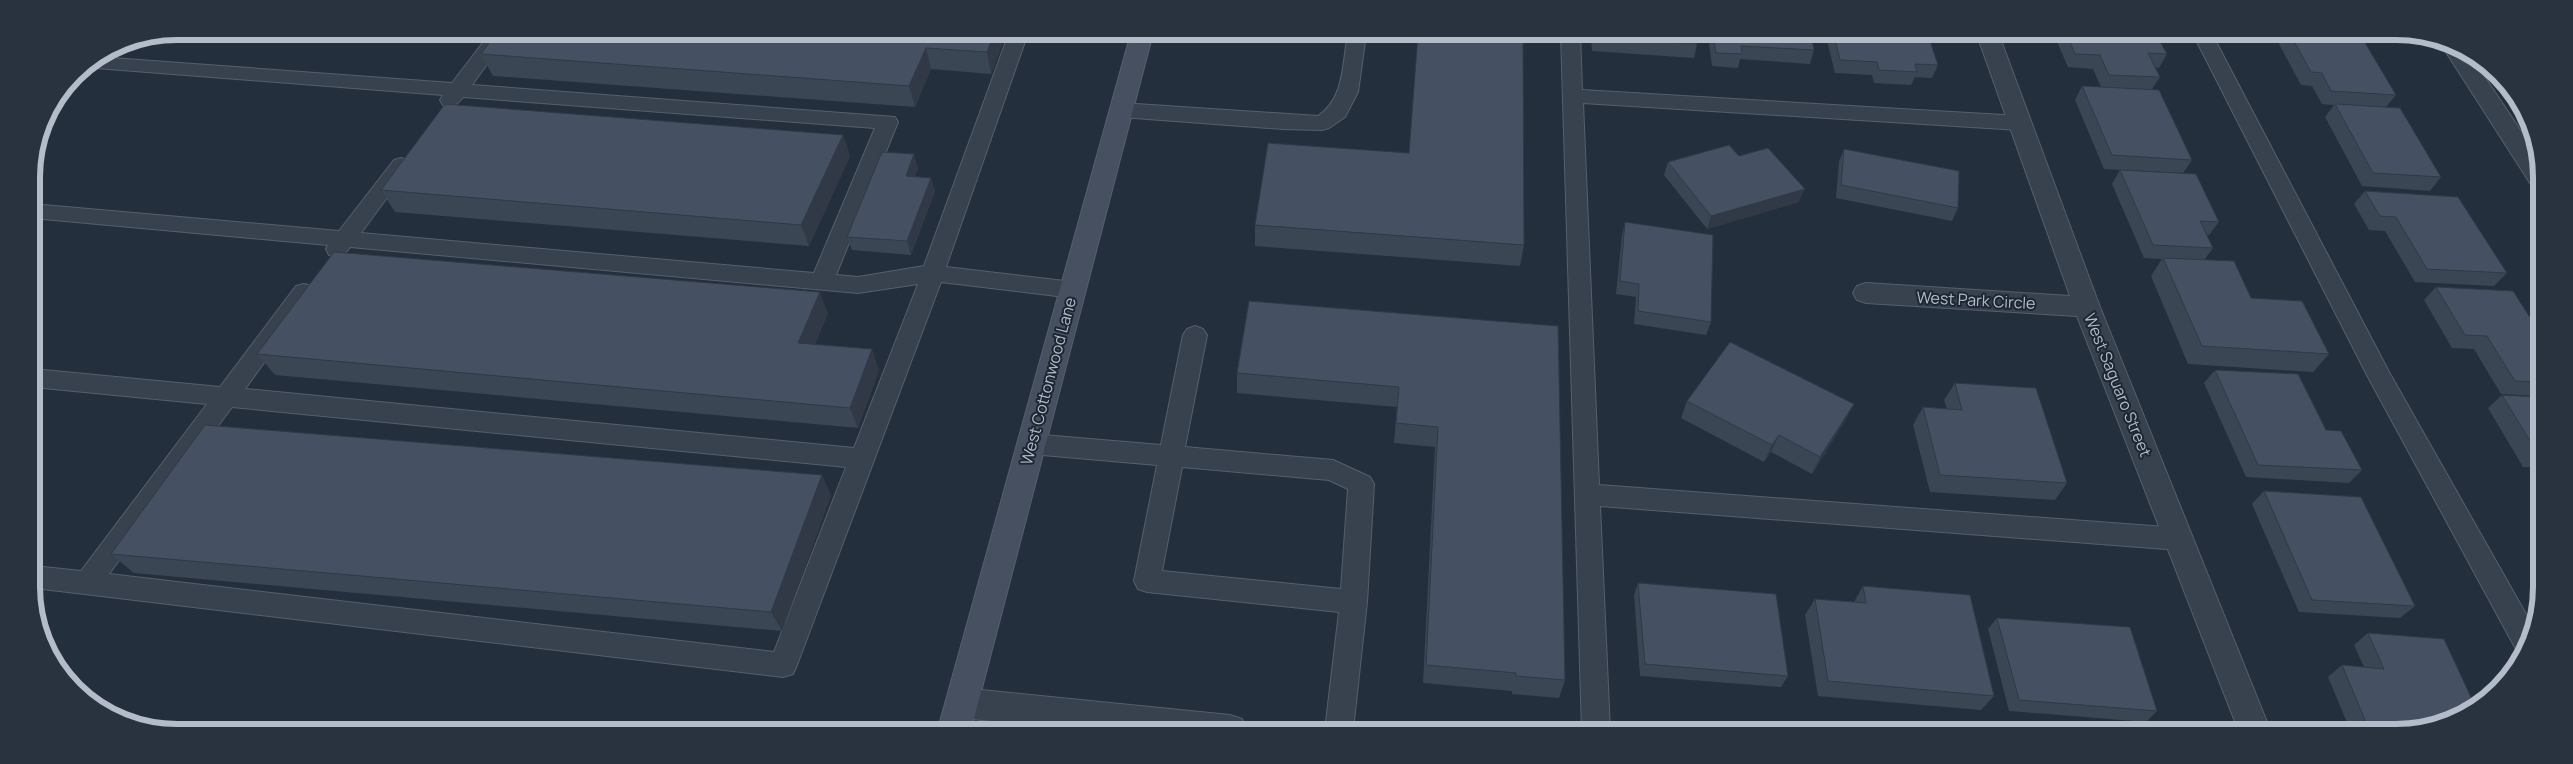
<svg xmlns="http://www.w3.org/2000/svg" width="2573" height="764" font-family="Manrope,sans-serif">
<rect width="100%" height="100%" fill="#242f3e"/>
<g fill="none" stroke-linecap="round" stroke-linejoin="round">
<!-- lane casing -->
<g stroke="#565f6c" stroke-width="2">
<g id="lane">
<path d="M491,32H510L472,85L895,117L898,122L836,275L858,277L924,266L1009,33H1028L946,267L1073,282L1081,284L1084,290L1081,296L1073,298L941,282L797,665L793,674L783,677L34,588V566L81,571L207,404L33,387V369L220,387L296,286L304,284L312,286L315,292L245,389L854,448L918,284L858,293L350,247C344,256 339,258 329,255L326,249L328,245L32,218V204L339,231L394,160L401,158L408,160L411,165L361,233L814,273L875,128L463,97C457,105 453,107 443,105L440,100L443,95L83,67L98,57L452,83ZM232,407L846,467L774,652L109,574Z"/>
<path d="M1348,34H1366L1358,92L1345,117L1329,128L1322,130L1283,129L1121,117L1114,115L1111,110L1114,105L1121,103L1318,116C1345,98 1342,64 1348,34Z"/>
<path d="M1561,34H1580L1582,90L2020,116L2027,118L2030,123L2027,128L2020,130L1583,103L1599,485L2179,528L2188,531L2192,539L2188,547L2179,550L1600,506L1610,731H1582Z"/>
<path d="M2194,36H2213L2389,372L2535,630L2523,655L2518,653L2368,377Z"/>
<path d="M1195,326L1203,329L1207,335L1185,447L1333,460L1370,477L1374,484L1367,602L1353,730H1325L1339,612L1147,592L1138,589L1134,581L1157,465L1031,454L1022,451L1019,444L1022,437L1031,434L1161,445L1183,335L1187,329ZM1182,467L1329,480L1348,489L1341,589L1162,571Z"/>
</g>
</g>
<!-- street casing -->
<g stroke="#565f6c" stroke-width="2">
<g id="street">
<path d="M1977,35H1999L2100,307L2271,732H2239L2077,316L1866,303L1857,300L1853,293L1857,286L1866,283L2070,296Z"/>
<path d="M2447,44L2474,61L2539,158V185L2530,183L2444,49Z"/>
<path d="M962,688L1230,715L1242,719L1247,730H1077L962,718L950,714L946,703L950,692Z"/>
</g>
</g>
<!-- secondary casing -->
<g stroke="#565f6c" stroke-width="2">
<path id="secondary" d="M1131,33H1153L971,730L938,729Z"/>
</g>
<!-- lane -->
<use href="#lane" fill="#38414e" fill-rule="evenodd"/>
<!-- street -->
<use href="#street" fill="#38414e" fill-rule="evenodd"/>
<!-- secondary -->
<use href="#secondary" fill="#465061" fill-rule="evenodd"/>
</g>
<!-- wall -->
<g fill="#3b4654">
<path d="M1591,34L1696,35L1697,44L1694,58L1592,51Z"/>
<path d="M1708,35H1811L1814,50L1810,64L1740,59L1738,68L1712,66Z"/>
<path d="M1830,35H1928L1938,65L1932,78L1915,77L1911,85L1874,83L1872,75L1835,73L1827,41Z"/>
<path d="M2054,35L2157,36L2167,54L2159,68L2155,67L2160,77L2152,89L2192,160L2183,173L2104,169L2075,100L2082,86L2101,87L2093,69L2068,67Z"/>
<path d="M2284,36H2361L2396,95L2386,107L2441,177L2430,191L2362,186L2325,117L2334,105L2322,104L2312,86L2301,85L2279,44Z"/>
<path d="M1005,37L991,74L931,69L915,107L493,76L481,54Z"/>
<path d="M843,135L850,156L809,246L395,212L381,190Z"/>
<path d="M1844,149L1958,208L1952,221L1836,198L1839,162Z"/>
<path d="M1739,156L1799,202L1707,229L1664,175L1668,162Z"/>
<path d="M918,168L915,176L931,178L935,191L911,255L852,250L847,237Z"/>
<path d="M2120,170L2219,222L2209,235H2207L2213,248L2204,260L2251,298L2329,354L2313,372L2188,364L2151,276L2162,259L2144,258L2112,184Z"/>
<path d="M2365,191L2507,273L2494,286L2415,282L2385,231L2369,230L2354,204Z"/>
<path d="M1625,222L1711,322L1706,335L1634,324L1636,297L1616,294L1622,235Z"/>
<path d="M1255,225L1524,245L1520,266L1255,246Z"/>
<path d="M2436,287L2529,316L2538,317V396L2501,394L2474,349L2452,348L2424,300Z"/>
<path d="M828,313L815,344L879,370L858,428L275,375L257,354Z"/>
<path d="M1558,326L1565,680L1559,698L1512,694V691L1423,683L1435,447L1394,443L1397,407L1237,393V373Z"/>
<path d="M2215,370L2326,430L2362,470L2349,483L2246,477L2204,383Z"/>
<path d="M1955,383L2067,483L2055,500L1930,492L1913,425L1923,407L1947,409L1944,400Z"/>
<path d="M2502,395L2538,397V467H2523L2488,408Z"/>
<path d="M1687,401L1845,421L1812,474L1771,452L1764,462L1681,418Z"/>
<path d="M2264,491L2415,606L2400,618L2299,612L2252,504Z"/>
<path d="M831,495L782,631L134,573L111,554Z"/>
<path d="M1638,583L1788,676L1781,687L1640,676L1634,595Z"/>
<path d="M1863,586L1994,696L1981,710L1818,696L1805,615L1815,599L1854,602Z"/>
<path d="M1997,618L2157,711L2146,722L2009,711L1988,629Z"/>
<path d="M2368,633L2444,639L2405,732H2351L2328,677L2342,665L2364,667L2354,645Z"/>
</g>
<!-- shaded-wall -->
<g fill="#303945">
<path d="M994,33H1004L1005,37L991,74L987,52Z"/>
<path d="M926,48L931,69L915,107L909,86Z"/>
<path d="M843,135L850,156L809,246L801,225Z"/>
<path d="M914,154L918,168L910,189L906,176Z"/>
<path d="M931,178L935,191L911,255L907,241Z"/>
<path d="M1805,189L1799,202L1707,229L1711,216Z"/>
<path d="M820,292L828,313L807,363L798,343Z"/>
<path d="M872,349L879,370L858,428L850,408Z"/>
<path d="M1854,404L1845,421L1812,474L1820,457Z"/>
<path d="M1779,435L1771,452L1764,462L1772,445Z"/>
<path d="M822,475L831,495L782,631L771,612Z"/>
</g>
<!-- building -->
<g fill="#455162" stroke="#303945">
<path d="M497,32L994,33L987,52L926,48L909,86L481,54Z"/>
<path d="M1418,34H1457L1523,39L1524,245L1255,225L1268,143L1409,153Z"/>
<path d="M1594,34L1696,35L1697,44L1594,37Z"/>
<path d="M1713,35H1811L1814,50L1741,46L1742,54L1716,53Z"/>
<path d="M1834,35H1928L1938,65L1915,64L1917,72L1879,70L1877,62L1840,60Z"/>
<path d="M2067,35L2157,36L2167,54L2148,53L2160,77L2109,75L2100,55L2075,54Z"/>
<path d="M2291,36H2361L2396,95L2331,91L2322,73L2311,72Z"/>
<path d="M2082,86L2159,90L2192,160L2112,155Z"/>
<path d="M445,104L843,135L801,225L381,190Z"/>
<path d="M2335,104L2400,108L2441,177L2373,173Z"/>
<path d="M1729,145L1739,156L1768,148L1805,189L1711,216L1668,162Z"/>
<path d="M1844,149L1959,171L1958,208L1841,185Z"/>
<path d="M882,152L914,154L906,176L931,178L907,241L847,237Z"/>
<path d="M2120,170L2196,174L2219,222L2200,221L2213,248L2153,245Z"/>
<path d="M2365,191L2458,197L2507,273L2427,269L2396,217L2380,216Z"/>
<path d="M1625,222L1713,235L1711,322L1638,311L1639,284L1620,281Z"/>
<path d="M334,252L820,292L798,343L872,349L850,408L257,354Z"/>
<path d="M2163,258L2234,261L2251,298L2302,301L2329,354L2202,346Z"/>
<path d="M2436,287L2513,291L2529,316L2538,317V382L2515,381L2487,336L2465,335Z"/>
<path d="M1249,301L1558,326L1565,680L1516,676V673L1426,665L1438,427L1396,423L1399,387L1237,373Z"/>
<path d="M1730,342L1854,404L1820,457L1779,435L1772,445L1687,401Z"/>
<path d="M2215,370L2298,374L2326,430L2341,431L2362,470L2258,465Z"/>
<path d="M1955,383L2036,388L2067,483L1940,475L1923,407L1962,410Z"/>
<path d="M2502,395L2538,397V454Z"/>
<path d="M205,425L822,475L771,612L111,554Z"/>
<path d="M2264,491L2361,497L2415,606L2312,600Z"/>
<path d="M1638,583L1776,594L1788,676L1645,664Z"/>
<path d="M1863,586L1970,595L1994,696L1828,681L1815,599L1866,603Z"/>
<path d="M1997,618L2130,627L2157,711L2019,700Z"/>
<path d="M2368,633L2444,639L2476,708L2452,722L2405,732H2370L2342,665L2384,669Z"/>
</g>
<g text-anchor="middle" stroke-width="4" stroke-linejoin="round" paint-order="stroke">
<!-- street labels -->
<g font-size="16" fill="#b4bcc9" stroke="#1d2633">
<text transform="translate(1976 300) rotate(3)" y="6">West Park Circle</text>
<text transform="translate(1048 381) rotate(-75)" y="6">West Cottonwood Lane</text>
<text transform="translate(2118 385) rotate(68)" y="6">West Saguaro Street</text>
</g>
</g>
<!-- crop -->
<path d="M0 0H2573V764H0ZM177 40H2396A137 137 0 0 1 2533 177V587A137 137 0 0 1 2396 724H177A137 137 0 0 1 40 587V177A137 137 0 0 1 177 40Z" fill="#29323f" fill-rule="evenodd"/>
<path fill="none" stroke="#b4bcc9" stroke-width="6" d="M177 40H2396A137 137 0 0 1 2533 177V587A137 137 0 0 1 2396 724H177A137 137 0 0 1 40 587V177A137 137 0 0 1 177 40Z"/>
</svg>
